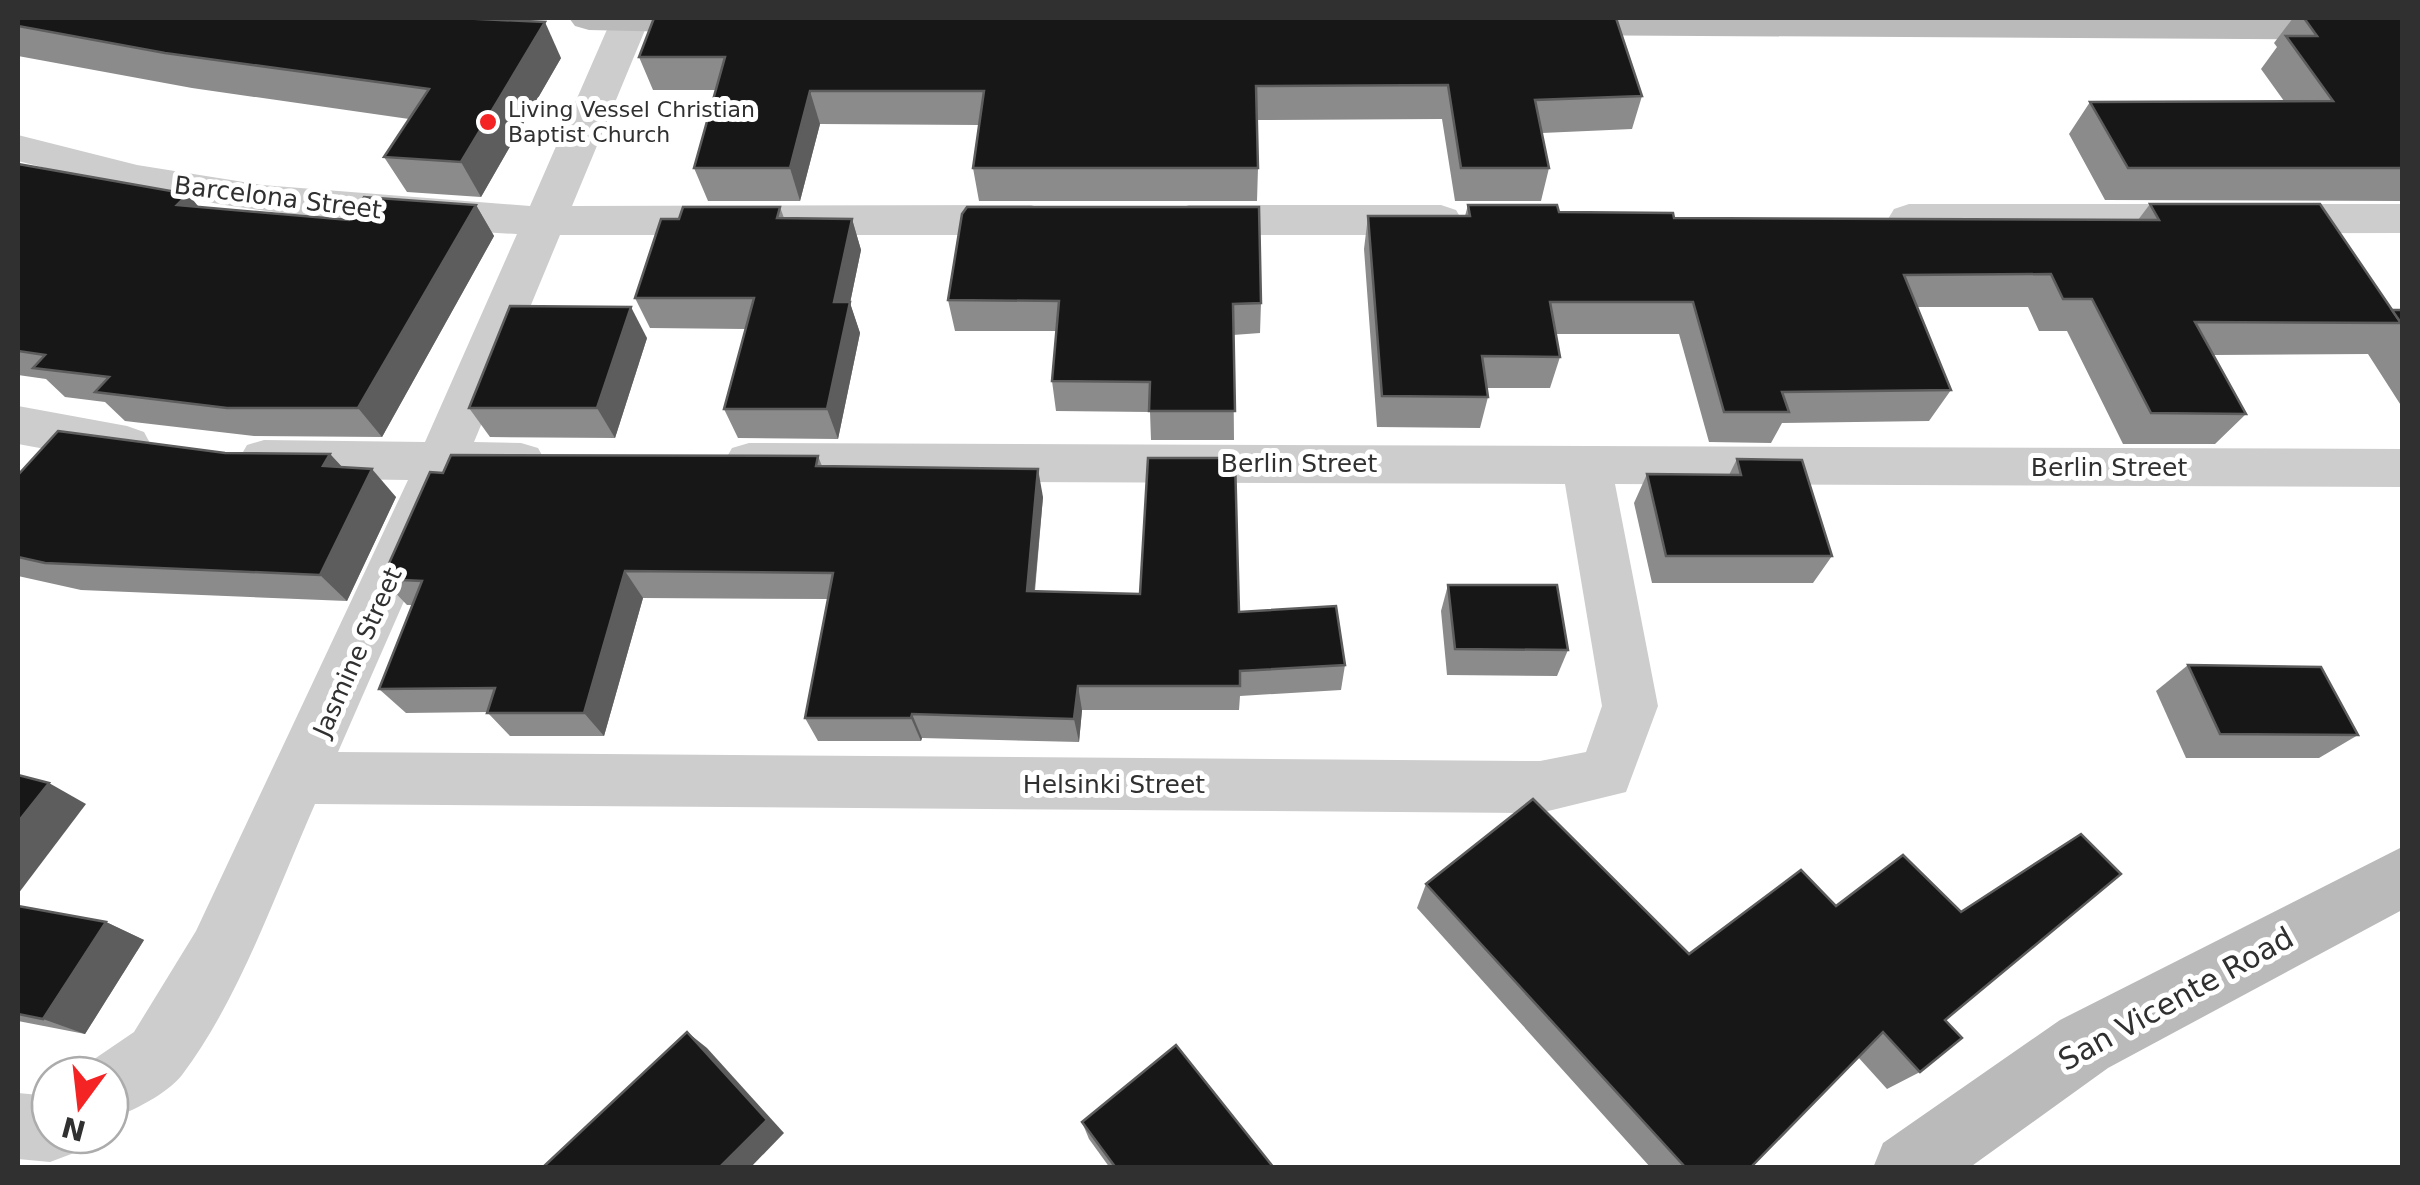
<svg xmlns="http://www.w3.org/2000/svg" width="2420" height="1185" font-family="'DejaVu Sans',sans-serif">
<rect width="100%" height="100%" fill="#fff"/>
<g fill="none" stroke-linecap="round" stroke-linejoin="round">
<!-- minor -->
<g fill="#cdcdcd" fill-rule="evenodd">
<path d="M612,18H650L572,206L1031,205L1046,210L1052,220L1046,230L1031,235H560L474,442L521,443L538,448L546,462L538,476L521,481L457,480L338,752L1540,761L1586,752L1602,706L1565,484L749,481L732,476L724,462L732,448L749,443L2402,449V487L1615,484L1658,706L1626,792L1540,813L315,804C276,892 240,998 182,1075C166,1095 133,1110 110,1120V1075H82L87,1064L134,1032L196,931L408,480L264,478L247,473L239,459L247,445L264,440L425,442L517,234C342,225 188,206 18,161V135L137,165L262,185L530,206Z"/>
<path d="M1909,204H2402V233L1909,234L1894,229L1888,219L1894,209Z"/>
<path d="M1189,205H1441L1456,210L1462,220L1456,230L1441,235H1189L1174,230L1168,220L1174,210Z"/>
<path d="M18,406L127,426L144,432L151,445L144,458L127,464L18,444Z"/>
<path d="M18,1093L50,1096V1135H81L74,1153L50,1162L18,1159Z"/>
</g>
<!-- secondary -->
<g fill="#bababa" fill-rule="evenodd">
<path d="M569,18H743L746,21L740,29L726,33L589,30L575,26Z"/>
<path d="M1526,18H2402V40L1542,35L1528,31L1522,23Z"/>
<path d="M2402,847V910L2108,1068L1969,1168H1873L1883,1143L2060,1020Z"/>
</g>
</g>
<!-- wall -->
<g fill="#8b8b8b">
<path d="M18,18L561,58L481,197L407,192L384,157L409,119L192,88L18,56Z"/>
<path d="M654,18L1642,96L1632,129L1542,133L1549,168L1541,201H1455L1442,119L1257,120L1258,168L1257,201H979L973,168L979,125L820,124L800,201H708L694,168L716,90H653L639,57Z"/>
<path d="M2293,18H2402V201L2105,200L2069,134L2090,102L2284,101L2261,69L2277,47L2274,43Z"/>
<path d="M18,161L21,164L188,194L198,207L349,220L476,205L494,236L382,437L254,436L125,421L105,402L65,397L46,379L18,375Z"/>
<path d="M2150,204L2392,310H2402V407L2368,354L2213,355L2246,414L2215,444H2123L2067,331H2039L2028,307H1917L1951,390L1929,421L1782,423L1771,443L1709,442L1679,334H1556L1560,357L1550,388H1487L1488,397L1480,428L1377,427L1364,249L1368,216H1465L1468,205L1559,212L1674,218L2138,220Z"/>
<path d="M780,207L784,218L852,219L861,250L850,303L860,333L838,439L738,438L724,409L745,329L650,328L635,298L679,219Z"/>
<path d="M948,300L1261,303L1260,333L1233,335L1234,440H1151L1150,412L1056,411L1052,381L1056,331H955Z"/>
<path d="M647,338L615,438L490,437L469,408Z"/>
<path d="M225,453L330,454L342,467L396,497L347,601L81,590L18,576V475Z"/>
<path d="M818,456L822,466L1043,497L1035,591L1239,612L1345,665L1341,690L1240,696L1239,710H1082L1079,742L922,738L921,741H818L805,718L828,599L643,598L604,736H510L487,712L406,713L379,689L413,605H407L382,579L443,473Z"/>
<path d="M1737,459L1832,556L1813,583H1652L1634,503L1647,474L1729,475Z"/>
<path d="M1448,585L1568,650L1557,676L1447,675L1441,611Z"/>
<path d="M2188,665L2358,735L2319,758H2186L2156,691Z"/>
<path d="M1426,884L1689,954L1945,1020L1920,1072L1887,1089L1858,1057L1750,1168H1651L1417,908Z"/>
<path d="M18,906L106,922L144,940L85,1034L18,1021Z"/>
<path d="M1082,1122L1274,1168H1110L1089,1139Z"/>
</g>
<!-- shaded-wall -->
<g fill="#5d5d5d">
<path d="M545,22L561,58L481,197L461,162Z"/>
<path d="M810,91L820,124L800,201L790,168Z"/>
<path d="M188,194L213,224L177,205Z"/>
<path d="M476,205L494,236L382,437L358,408Z"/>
<path d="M852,219L861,250L850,303L860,333L838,439L827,409L834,302Z"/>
<path d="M631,307L647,338L615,438L597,408Z"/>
<path d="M330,454L356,482L323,466Z"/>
<path d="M372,469L396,497L347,601L320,575Z"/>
<path d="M1038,469L1043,497L1032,617L1027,591Z"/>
<path d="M625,571L643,598L604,736L584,713Z"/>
<path d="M1078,686L1082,710L1079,742L1074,719Z"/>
<path d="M912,714L922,738L921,741L911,718Z"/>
<path d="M49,783L86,804L18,894V822Z"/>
<path d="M106,922L144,940L85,1034L43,1019Z"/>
<path d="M687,1032L707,1048L784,1133L750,1168H719Z"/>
</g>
<!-- building -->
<g fill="#171717" stroke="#5d5d5d" stroke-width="2.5">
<path d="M18,18H458L545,22L461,162L384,157L429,89L165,53L18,26Z"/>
<path d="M654,18H1616L1642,96L1535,100L1549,168H1461L1448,85L1256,86L1258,168H973L984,91H810L790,168H694L725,57H639Z"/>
<path d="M2304,18H2402V168H2128L2090,102L2333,101L2286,36H2317Z"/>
<path d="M18,164L188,194L177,205L349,220L364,197L476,205L358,408H227L95,392L109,377L33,368L45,355L18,351Z"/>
<path d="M2150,204H2320L2401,323L2195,322L2246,414L2151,413L2092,299H2063L2051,274L1904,275L1951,390L1782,392L1789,412H1724L1693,302H1550L1560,357L1482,356L1488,397L1382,396L1368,216H1470L1468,205H1557L1559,212L1673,213L1674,218L2159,220Z"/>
<path d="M683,207H780L777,218L852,219L834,302H850L827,409H724L754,298H635L661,219H679Z"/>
<path d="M967,207H1259L1261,303L1233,304L1235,411H1149L1150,382L1052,381L1059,301L948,300L962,214Z"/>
<path d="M510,306L631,307L597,408H469Z"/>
<path d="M2392,310H2402V327L2401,323Z"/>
<path d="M58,431L225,453L330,454L323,466L372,469L320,575L45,563L18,557V475Z"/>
<path d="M451,455L818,456L816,466L1038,469L1027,591L1140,594L1148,458H1235L1239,612L1336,606L1345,665L1240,671V686H1078L1074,719L912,714L911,718H805L833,573L625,571L584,713H487L495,688L379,689L422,581L382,579L430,472L443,473Z"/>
<path d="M1737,459L1802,460L1832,556H1666L1647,474L1741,475Z"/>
<path d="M1448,585H1557L1568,650L1455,649Z"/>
<path d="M2188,665L2321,667L2358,735L2220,734Z"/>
<path d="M18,775L49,783L18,822Z"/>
<path d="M1533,799L1689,954L1801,870L1836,906L1903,855L1961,912L2081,834L2121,874L1945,1020L1962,1038L1920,1072L1883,1032L1750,1168H1686L1426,884Z"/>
<path d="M18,906L106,922L43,1019L18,1014Z"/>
<path d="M687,1032L767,1120L719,1168H542Z"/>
<path d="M1176,1045L1274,1168H1116L1082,1122Z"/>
</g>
<!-- markers -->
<circle fill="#f42424" stroke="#fff" stroke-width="4" cx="488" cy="122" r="10"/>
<g text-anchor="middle" stroke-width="10" stroke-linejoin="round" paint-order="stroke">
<!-- far-poi labels -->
<g font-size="22" fill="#303030" stroke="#fff" text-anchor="start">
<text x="508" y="117">Living Vessel Christian<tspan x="508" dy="25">Baptist Church</tspan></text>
</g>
<!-- street labels -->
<g font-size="25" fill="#303030" stroke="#fff">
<text transform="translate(278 197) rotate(7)" y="9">Barcelona Street</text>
<text x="1299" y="472">Berlin Street</text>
<text x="2109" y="476">Berlin Street</text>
<text transform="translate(357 652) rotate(-66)" y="9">Jasmine Street</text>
<text x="1114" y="793">Helsinki Street</text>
</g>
<!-- near-street labels -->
<g font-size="30" fill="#303030" stroke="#fff">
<text transform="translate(2176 999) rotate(-29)" y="10">San Vicente Road</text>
</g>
</g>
<!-- border -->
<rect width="2420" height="1185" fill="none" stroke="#303030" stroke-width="40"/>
<!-- north arrow -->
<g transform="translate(80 1105) rotate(195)"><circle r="48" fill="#ffffff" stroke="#acacac" stroke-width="2.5"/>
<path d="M0-8L18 38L0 25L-18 38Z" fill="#f42424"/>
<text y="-15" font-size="28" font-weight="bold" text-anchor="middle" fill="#303030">N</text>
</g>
</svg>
